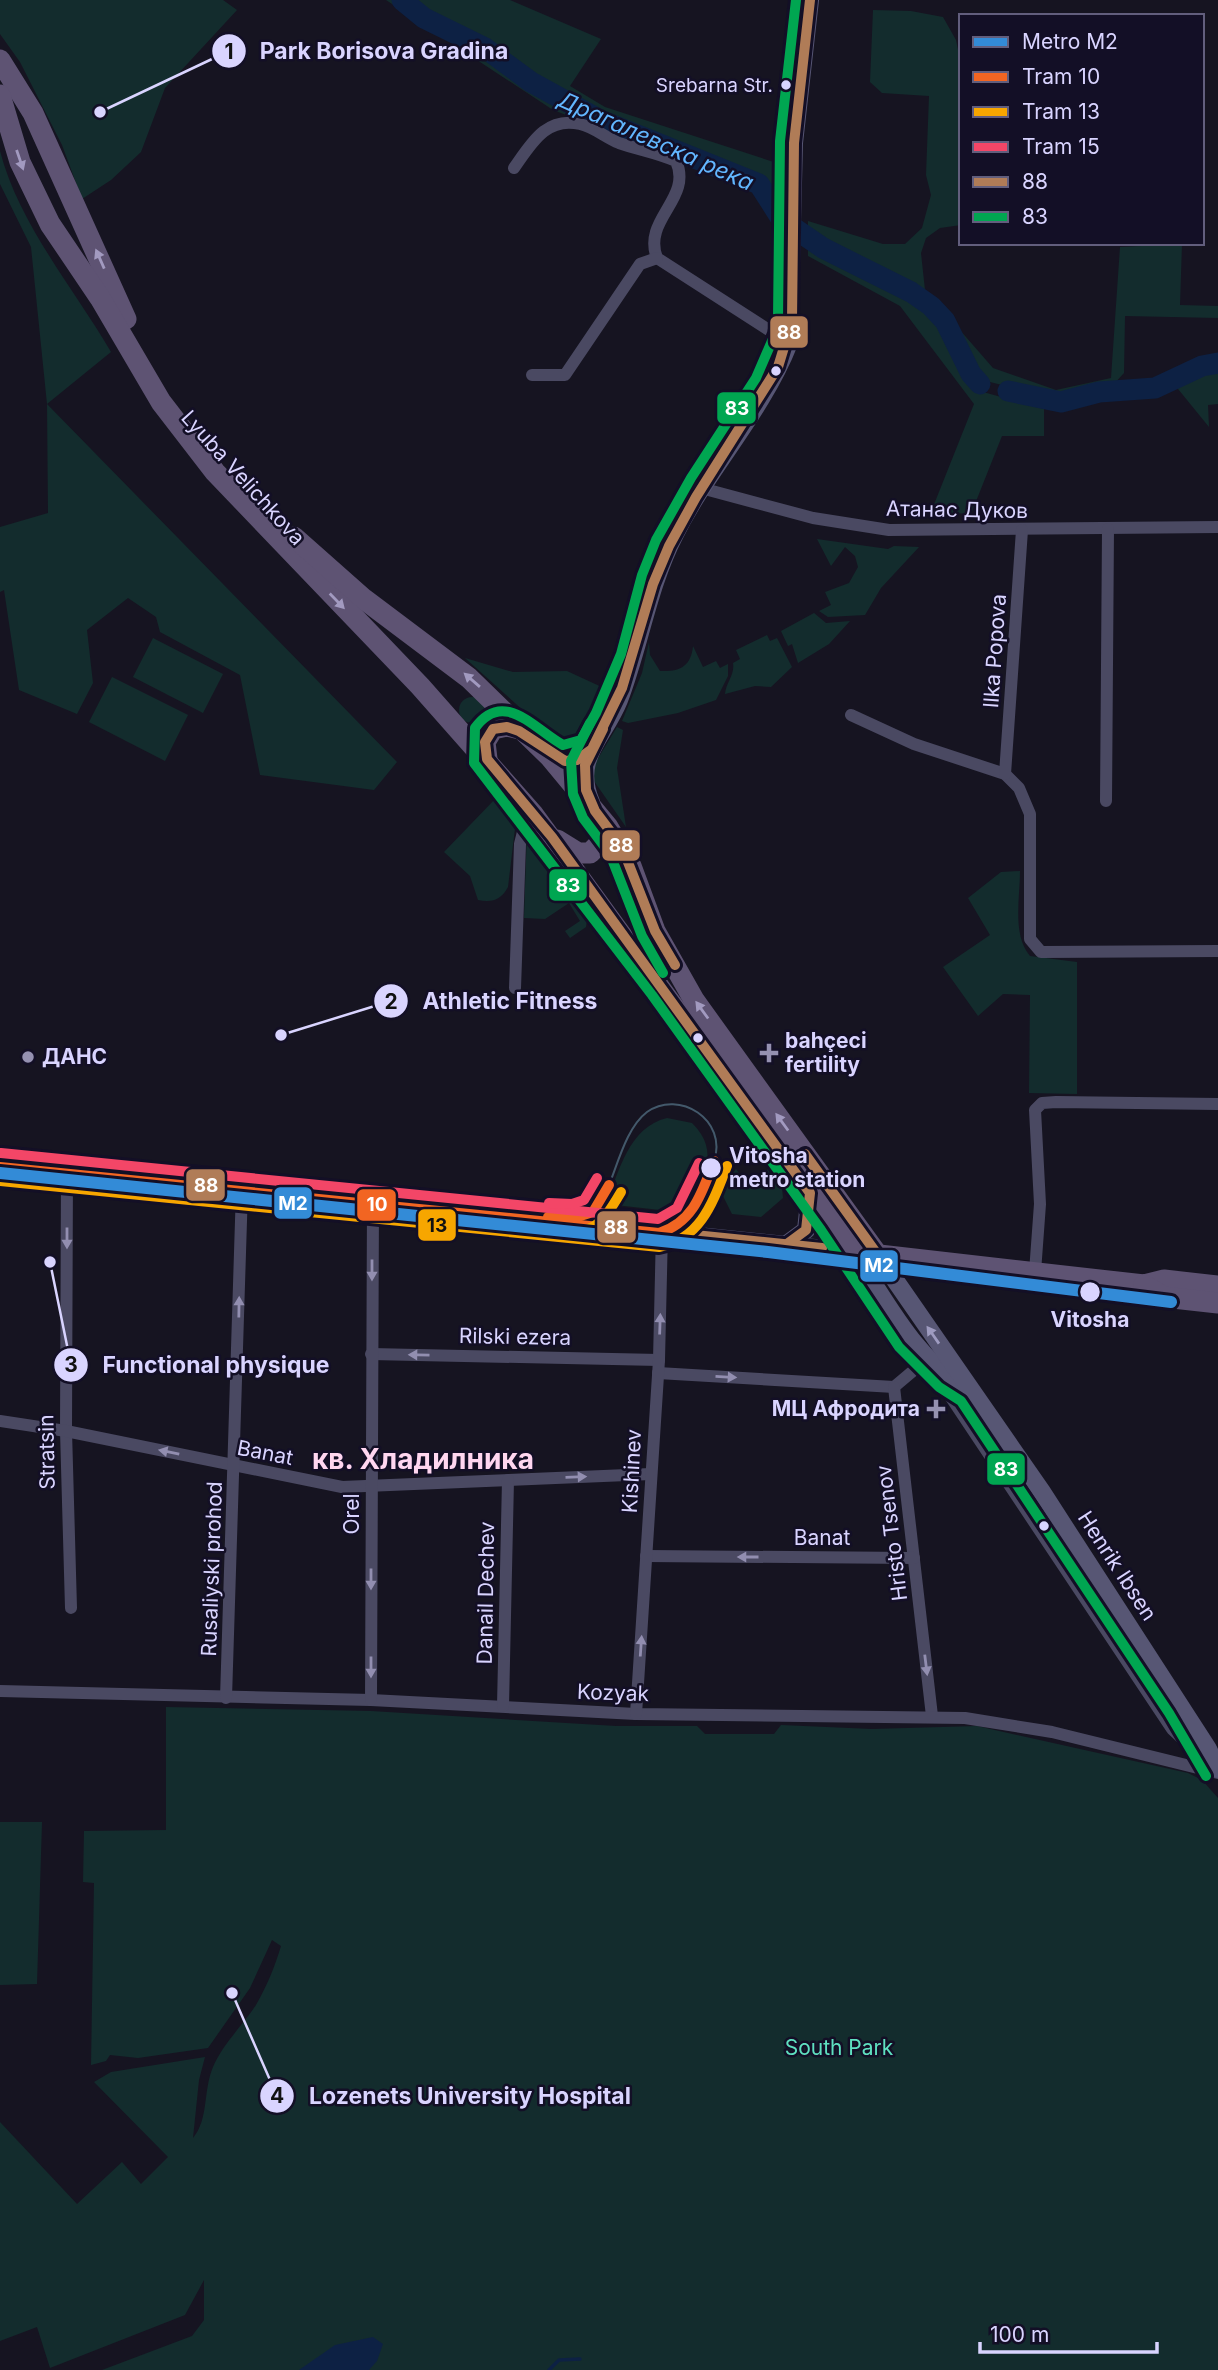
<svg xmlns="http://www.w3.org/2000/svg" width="1218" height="2370" font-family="Inter,sans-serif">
<rect width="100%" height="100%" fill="#161421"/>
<!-- green -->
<g fill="#132c2d">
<path d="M0,0H223L237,10L165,88L141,152L111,180L82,199L62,145L20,62L0,34Z"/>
<path d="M386,0H510L601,39L570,86L605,107L780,164L779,223L751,185L553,110Z"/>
<path d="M873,10L911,11L943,17L956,40L961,64V225L940,228L926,238L921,253L925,290L993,368L1056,390L1111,378L1120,247L1182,244L1180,305L1218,306V318L1125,316L1124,373L1112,386L1058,399L982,380L971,368L948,321L930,299L902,281L808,233V221L883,244H905L922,228L931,195L926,175L929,96L882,93L870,82Z"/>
<path d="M0,151C19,224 73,287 111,352L47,404L397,762L374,790L260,775L240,675L160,632L156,617L128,598L87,630L93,683L77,714L19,690L4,590L0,592V527L48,513L47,404L31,247L0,184Z"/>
<path d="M808,244L915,301L937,323L964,378L976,390L1044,409V436H1002L971,514L931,512L974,404L900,306L808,256Z"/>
<path d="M1218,366V404L1208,405L1209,427L1174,384L1188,375Z"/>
<path d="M817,539L888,549L894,546L919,547L881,588L865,615L828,617L819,611L831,605L825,592L849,583L858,567L855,556L845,547L831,566Z"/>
<path d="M814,613L826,623L850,621L829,644L798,663L792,644L788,646L781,631Z"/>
<path d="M767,635L770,641L777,638L792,667L771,687L755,686L725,694C726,682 735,675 733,663L740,659L736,650Z"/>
<path d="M153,638L223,674L203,713L133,677Z"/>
<path d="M649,642L650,655L660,671C679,672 691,667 693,646L703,667L716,661L720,668L728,664V676L716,700L678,713L628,723L622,721L642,673Z"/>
<path d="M465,658L513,672L567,671L606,689C596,711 586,753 556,740Z"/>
<path d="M112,677L188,715L165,761L89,722Z"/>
<circle cx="472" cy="710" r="13"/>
<path d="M617,727L623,730L617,768L626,827L594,781V765Z"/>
<path d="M497,797L502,802L504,800L516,820L508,887C501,900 492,903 478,900L470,876L444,852Z"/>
<path d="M527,830L588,913L586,927L570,938L565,931L580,921L569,903L545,919L524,918Z"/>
<path d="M1020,871C1020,898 1012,935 1030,956L1077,962V1094L1029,1093L1030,995L1003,994L978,1016L943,967L990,935L968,898L1001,872Z"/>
<path d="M667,1118L692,1123C722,1152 702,1181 687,1213L606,1204C619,1171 629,1127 667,1118Z"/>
<path d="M736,1169L750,1188L770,1187L762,1174L768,1169L782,1188L783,1198L761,1217L732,1214L717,1184L728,1179Z"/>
<path d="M166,1707L371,1711L616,1726H697L705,1734H774L781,1725L872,1729L977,1726L1188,1773L1202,1780L1218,1798V2370H102L192,2336L204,2320V2280L185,2315L50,2368L37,2327L0,2341V2122L77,2204L122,2162L141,2184L168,2157L94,2082L111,2072L205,2057L199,2080L193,2138C209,2119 203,2090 213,2067C223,2044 242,2026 256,2005C267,1986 275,1966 281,1946L272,1940L250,1988L208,2048L138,2058L110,2055L106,2061L91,2065L94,1883L83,1882L84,1831L166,1830Z"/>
<path d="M0,1822H42L37,1984L0,1985Z"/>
</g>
<!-- water -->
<path fill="#0d2144" d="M373,2337L383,2344L377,2361L369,2370H299L335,2345Z"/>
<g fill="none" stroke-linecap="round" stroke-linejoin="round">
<!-- stream -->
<path stroke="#0d2144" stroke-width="3.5" d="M549,2370L559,2360L580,2359"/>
<!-- river -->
<g stroke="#0d2144" stroke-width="21">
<path d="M402,0L424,18L485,48L531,82L600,120L759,184L782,220L823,248L911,292L931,306L945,321L971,374L980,384"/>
<path d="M1008,391L1061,402L1099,392L1155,388L1202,366L1218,363"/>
</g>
<!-- street -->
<g stroke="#4a4962" stroke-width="12">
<path d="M514,168C531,144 546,116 580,124C594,127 606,138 619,143C639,150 655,152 676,161C693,199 642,219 657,258L789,343"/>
<path d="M532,375H565L640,264L657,258"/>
<path d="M701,488L813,518L889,530L1218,527"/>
<path d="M851,715L914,744L1005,774L1019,788L1030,814V939L1041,952L1218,951"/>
<path d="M1005,774L1022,530"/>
<path d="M1106,801L1108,529"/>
<path d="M515,988L520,844L525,824L533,814"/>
<path d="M67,1170L66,1431L71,1608"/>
<path d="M1035,1272L1040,1204L1035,1110L1042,1103L1056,1102L1218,1104"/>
<path d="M371,1354L659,1360"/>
<path d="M658,1373L894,1387"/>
<path d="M894,1387L926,1360L1172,1729L1214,1768"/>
<path d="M894,1387L932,1716"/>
<path d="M0,1421L66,1431L342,1487L651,1474"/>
<path d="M646,1556L914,1558"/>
<path d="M0,1691L371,1700L636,1714L965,1718L1052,1732L1218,1773"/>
<path d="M226,1698L242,1189"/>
<path d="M371,1700L373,1201"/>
<path d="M503,1706L508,1480"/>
<path d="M636,1714L659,1360L662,1231"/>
</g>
<!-- secondary -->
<g stroke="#575674" stroke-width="18">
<path d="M591,802C572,758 604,738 619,700C640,645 648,586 675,534C708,468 762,412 789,343L794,143L810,0"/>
<path d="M0,1164L853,1252C887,1302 916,1363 971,1391"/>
<path d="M787,1244L806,1230L810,1193"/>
<path d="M877,1254L1042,1492L1208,1749L1218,1769"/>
</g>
<!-- primary -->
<g stroke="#5e5373" stroke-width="21">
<path d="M0,60L33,113L126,319"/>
<path d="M0,95L20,162L50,224L100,298L161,402L215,472L420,686L533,814L853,1252L1144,1285L1164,1280L1218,1286"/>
<path d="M294,537L364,599L469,678L550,757L608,827L631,866L655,931L694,1000L877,1254"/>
<path d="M487,759L485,742L493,729L507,726L520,729"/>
<path d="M557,840L578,853H590L602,841L597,817"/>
<path d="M1144,1285L1164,1297L1218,1303"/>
</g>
<!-- tram -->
<path stroke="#43596b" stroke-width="2" d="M609,1185C618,1163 627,1127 647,1112C679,1089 728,1120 714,1161"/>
<!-- bus-1 casing -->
<g stroke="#130f26" stroke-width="16">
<g id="bus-1">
<path d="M603,729L585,765L586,790L595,811L622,847L655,931L675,965"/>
<path d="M805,1154L877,1254"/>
<path d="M0,1164L822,1248"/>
<path d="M787,1244L806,1230L810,1193L552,837L487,759L485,742L493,729L507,727L519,731L565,761L577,760L592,749L622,688L653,584L669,546L696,497L778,367L792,321L794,143L810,0"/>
</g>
</g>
<!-- bus-2 casing -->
<g stroke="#130f26" stroke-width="16">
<g id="bus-2">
<path d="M796,0L780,141L778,319L775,334L756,378L691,478L656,540L642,575L621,654L596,713L581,740L563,745C535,730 504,688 475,728L474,763L652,995L821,1230L899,1347L939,1387L961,1401L1169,1713L1206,1776"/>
<path d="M590,723L571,761L573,794L583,818L610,854L642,936L663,973"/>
</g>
</g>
<!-- bus-1 -->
<use href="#bus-1" stroke="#b07c57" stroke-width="10"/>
<!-- bus-2 -->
<use href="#bus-2" stroke="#00a651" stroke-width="10"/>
<!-- tram-1 casing -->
<g stroke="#130f26" stroke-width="16">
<g id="tram-1">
<path d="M0,1167L659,1233C694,1222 702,1192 714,1161"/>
<path d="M548,1217L574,1218L593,1212L609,1185"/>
</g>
</g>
<!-- tram-2 casing -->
<g stroke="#130f26" stroke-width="16">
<g id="tram-2">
<path d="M0,1181L659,1247C701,1239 713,1202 727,1166"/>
<path d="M547,1231C593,1233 598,1231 621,1192"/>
</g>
</g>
<!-- tram-3 casing -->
<g stroke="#130f26" stroke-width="16">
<g id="tram-3">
<path d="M1,1153L658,1219L677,1208L699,1163"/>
<path d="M549,1203L572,1204L584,1200L597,1178"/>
</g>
</g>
<!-- tram-1 -->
<use href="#tram-1" stroke="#f26522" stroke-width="10"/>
<!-- tram-2 -->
<use href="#tram-2" stroke="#f7a600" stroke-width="10"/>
<!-- tram-3 -->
<use href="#tram-3" stroke="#f34667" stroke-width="10"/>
<!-- metro-1 casing -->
<g stroke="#130f26" stroke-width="18">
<path id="metro-1" d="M0,1173L768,1252L1171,1302"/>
</g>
<!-- metro-1 -->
<use href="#metro-1" stroke="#338bd7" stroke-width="12"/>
</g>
<!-- one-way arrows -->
<defs><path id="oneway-solid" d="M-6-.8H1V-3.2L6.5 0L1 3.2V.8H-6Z" transform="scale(1.75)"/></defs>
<g fill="#a29ac0">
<use href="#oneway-solid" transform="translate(20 160) rotate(71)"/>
<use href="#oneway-solid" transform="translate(100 259) rotate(-114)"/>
<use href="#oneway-solid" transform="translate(337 601) rotate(46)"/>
<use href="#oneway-solid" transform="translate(472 680) rotate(-139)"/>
<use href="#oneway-solid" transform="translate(702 1010) rotate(-126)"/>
<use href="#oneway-solid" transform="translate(782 1122) rotate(-126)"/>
</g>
<g fill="#928eb0">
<use href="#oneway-solid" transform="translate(67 1238) rotate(90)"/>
<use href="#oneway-solid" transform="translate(372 1270) rotate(90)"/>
<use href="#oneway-solid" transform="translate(239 1307) rotate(-89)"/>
<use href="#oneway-solid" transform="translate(660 1324) rotate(-88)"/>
<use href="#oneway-solid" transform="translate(419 1355) rotate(-179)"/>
<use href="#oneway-solid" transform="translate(726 1377) rotate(3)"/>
<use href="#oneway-solid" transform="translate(169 1452) rotate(-168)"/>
<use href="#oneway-solid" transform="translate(576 1477) rotate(-2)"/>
<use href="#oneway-solid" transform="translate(748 1557) rotate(-180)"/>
<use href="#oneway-solid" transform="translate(371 1579) rotate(90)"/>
<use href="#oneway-solid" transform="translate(641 1646) rotate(-86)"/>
<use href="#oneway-solid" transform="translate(926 1665) rotate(83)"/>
<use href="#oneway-solid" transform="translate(371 1667) rotate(90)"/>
</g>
<use fill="#9e9bc0" href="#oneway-solid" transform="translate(933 1335) rotate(-125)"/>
<!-- markers -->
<g fill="#d9d4ff" stroke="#130f26" stroke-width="2.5">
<circle cx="786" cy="85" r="6"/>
<circle cx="776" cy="371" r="6"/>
<circle cx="698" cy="1038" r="6"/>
<circle cx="711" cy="1168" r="11"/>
<circle cx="1090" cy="1292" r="11"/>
<circle cx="1044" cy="1526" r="6"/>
</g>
<g fill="#9591b1" stroke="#130f26" stroke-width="2.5">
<path d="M765.5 1042.5h7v7h7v7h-7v7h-7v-7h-7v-7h7z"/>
<circle cx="28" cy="1057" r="7"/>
<path d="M932.5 1398.5h7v7h7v7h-7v7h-7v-7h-7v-7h7z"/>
</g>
<g text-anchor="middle" stroke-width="5" stroke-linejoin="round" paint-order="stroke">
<!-- bus labels -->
<g font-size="19" fill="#d9d4ff" stroke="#130f26" text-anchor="end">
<text x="773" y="92">Srebarna Str.</text>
</g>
<!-- street labels -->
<g font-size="21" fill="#d9d4ff" stroke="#130f26">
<text transform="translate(243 478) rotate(48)" y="7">Lyuba Velichkova</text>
<text transform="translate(957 510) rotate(1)" y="7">Атанас Дуков</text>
<text transform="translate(995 651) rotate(-86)" y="7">Ilka Popova</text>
<text transform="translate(515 1337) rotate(1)" y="7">Rilski ezera</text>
<text transform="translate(47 1452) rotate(-91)" y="7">Stratsin</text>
<text transform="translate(265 1453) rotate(11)" y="7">Banat</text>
<text transform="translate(632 1471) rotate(-87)" y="7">Kishinev</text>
<text transform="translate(352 1514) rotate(-90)" y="7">Orel</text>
<text transform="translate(892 1533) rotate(-97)" y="7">Hristo Tsenov</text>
<text x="822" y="1545">Banat</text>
<text transform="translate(1117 1566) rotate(57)" y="7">Henrik Ibsen</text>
<text transform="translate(212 1569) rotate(-88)" y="7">Rusaliyski prohod</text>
<text transform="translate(486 1593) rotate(-89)" y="7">Danail Dechev</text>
<text transform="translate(613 1693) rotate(2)" y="7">Kozyak</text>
</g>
<!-- poi labels -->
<g font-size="21" font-weight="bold" fill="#d9d4ff" stroke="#130f26" text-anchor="start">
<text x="785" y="1048">bahçeci<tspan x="785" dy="24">fertility</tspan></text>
<text x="42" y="1064">ДАНС</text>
<text x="920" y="1416" text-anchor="end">МЦ Афродита</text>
</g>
<!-- stop labels -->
<g font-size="21" font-weight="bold" fill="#d9d4ff" stroke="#130f26" text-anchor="start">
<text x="729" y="1163">Vitosha<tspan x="729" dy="24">metro station</tspan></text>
<text x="1090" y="1327" text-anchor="middle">Vitosha</text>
</g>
<!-- park labels -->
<g font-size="21" fill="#5fe0c0" stroke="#130f26">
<text x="839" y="2055">South Park</text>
</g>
<!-- water labels -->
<g font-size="23" font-style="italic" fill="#62b6ff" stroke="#130f26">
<text transform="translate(656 141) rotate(24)" y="8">Драгалевска река</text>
</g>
<!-- district labels -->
<g font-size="28" font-weight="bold" fill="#ffd6f0" stroke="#130f26">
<text x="423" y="1469">кв. Хладилника</text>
</g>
</g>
<!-- callouts -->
<path fill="none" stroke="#d9d4ff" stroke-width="2.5" d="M100 112L229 51M281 1035L391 1001M50 1262L71 1365M232 1993L277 2096"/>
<g fill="#d9d4ff" stroke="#130f26" stroke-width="2.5">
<circle cx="100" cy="112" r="7"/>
<circle cx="281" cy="1035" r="7"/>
<circle cx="50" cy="1262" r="7"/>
<circle cx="232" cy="1993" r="7"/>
<circle cx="229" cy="51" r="18"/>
<circle cx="391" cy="1001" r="18"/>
<circle cx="71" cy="1365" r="18"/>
<circle cx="277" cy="2096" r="18"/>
</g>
<g font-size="21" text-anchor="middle" font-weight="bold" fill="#111">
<text x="229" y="59">1</text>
<text x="391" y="1009">2</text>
<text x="71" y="1372">3</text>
<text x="277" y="2103">4</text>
</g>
<g font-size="23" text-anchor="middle" font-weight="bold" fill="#d9d4ff" stroke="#130f26" stroke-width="5" stroke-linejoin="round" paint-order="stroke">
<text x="384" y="59">Park Borisova Gradina</text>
<text x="510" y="1009">Athletic Fitness</text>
<text x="216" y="1373">Functional physique</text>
<text x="470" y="2104">Lozenets University Hospital</text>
</g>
<g stroke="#130f26" stroke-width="2.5">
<rect x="769" y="315" width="40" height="34" rx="7" fill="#b07c57"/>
<rect x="716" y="391" width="41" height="34" rx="7" fill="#00a651"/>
<rect x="601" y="829" width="40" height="33" rx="7" fill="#b07c57"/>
<rect x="548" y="868" width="40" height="34" rx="7" fill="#00a651"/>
<rect x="185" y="1168" width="41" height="34" rx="7" fill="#b07c57"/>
<rect x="273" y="1186" width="40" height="34" rx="7" fill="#338bd7"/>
<rect x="356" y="1188" width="41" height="34" rx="7" fill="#f26522"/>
<rect x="417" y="1208" width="40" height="34" rx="7" fill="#f7a600"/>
<rect x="596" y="1210" width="41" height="34" rx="7" fill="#b07c57"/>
<rect x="859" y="1249" width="40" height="34" rx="7" fill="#338bd7"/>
<rect x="986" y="1452" width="40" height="34" rx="7" fill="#00a651"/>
</g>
<g font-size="19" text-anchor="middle" font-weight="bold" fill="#fff">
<text x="789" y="339">88</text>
<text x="737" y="415">83</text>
<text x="621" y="852">88</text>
<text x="568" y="892">83</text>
<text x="206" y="1192">88</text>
<text x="293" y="1210">M2</text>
<text x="377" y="1211">10</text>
<text x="616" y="1234">88</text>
<text x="879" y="1272">M2</text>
<text x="1006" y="1476">83</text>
</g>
<g font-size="19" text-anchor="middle" font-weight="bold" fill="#111">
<text x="437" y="1232">13</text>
</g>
<!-- legend -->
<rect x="959" y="14" width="245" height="231" fill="#130f26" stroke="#625e7d" stroke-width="2"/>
<rect x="973" y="37" width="35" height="10" fill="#338bd7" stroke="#625e7d" stroke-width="2"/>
<text x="1022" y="49" font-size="21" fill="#d9d4ff">Metro M2</text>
<rect x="973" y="72" width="35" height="10" fill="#f26522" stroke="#625e7d" stroke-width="2"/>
<text x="1022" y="84" font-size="21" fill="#d9d4ff">Tram 10</text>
<rect x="973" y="107" width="35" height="10" fill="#f7a600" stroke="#625e7d" stroke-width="2"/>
<text x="1022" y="119" font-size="21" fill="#d9d4ff">Tram 13</text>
<rect x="973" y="142" width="35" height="10" fill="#f34667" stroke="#625e7d" stroke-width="2"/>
<text x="1022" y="154" font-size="21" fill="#d9d4ff">Tram 15</text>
<rect x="973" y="177" width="35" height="10" fill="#b07c57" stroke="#625e7d" stroke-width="2"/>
<text x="1022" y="189" font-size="21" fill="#d9d4ff">88</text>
<rect x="973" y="212" width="35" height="10" fill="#00a651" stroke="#625e7d" stroke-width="2"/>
<text x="1022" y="224" font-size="21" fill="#d9d4ff">83</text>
<!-- scale -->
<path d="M980 2342v10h177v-10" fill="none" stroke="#d9d4ff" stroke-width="3.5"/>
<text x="990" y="2342" font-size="21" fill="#d9d4ff" stroke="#130f26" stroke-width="5" paint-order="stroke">100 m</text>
</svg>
